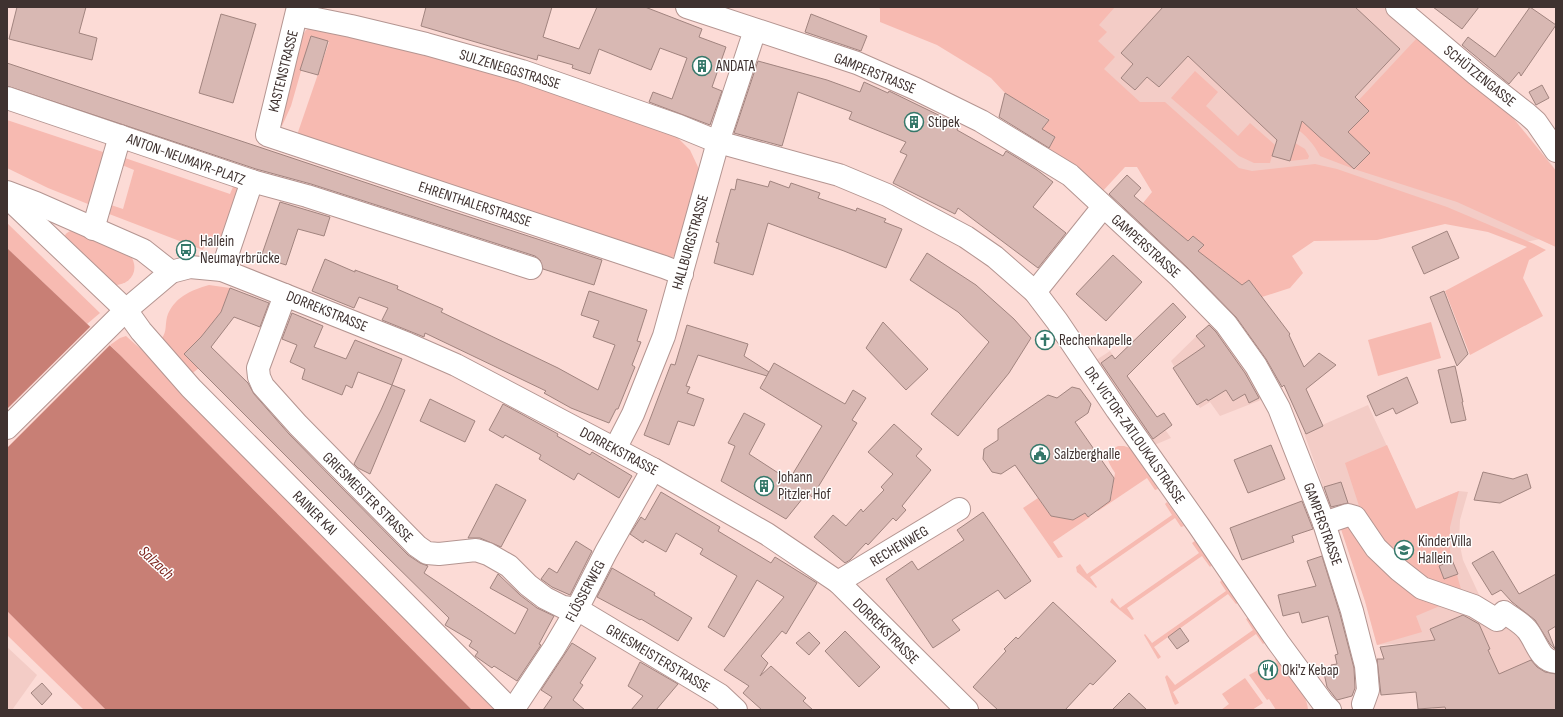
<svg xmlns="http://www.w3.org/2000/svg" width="1563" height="717" font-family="'Sofia Sans Condensed',sans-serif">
<rect width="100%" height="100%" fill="#fcdbd6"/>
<!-- built -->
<g fill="#f3ccc6">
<path d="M1112,7H1383L1412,33L1513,118L1552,165L1556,171V247L1540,239L1526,242L1431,202L1243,174L1139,104L1075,44Z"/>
<path d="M1213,320L1266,398L1220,416L1210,402L1200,408L1171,361Z"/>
<path d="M1110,351L1171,438L1152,446L1093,362Z"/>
<path d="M1368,405L1416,509L1459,491L1468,492L1460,520L1459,541L1463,560L1482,601L1556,665V700L1522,710H1433L1424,642L1377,645L1365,601L1340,526L1333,514L1304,433Z"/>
<path d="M7,647L37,675L12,710H7Z"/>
</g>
<!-- green -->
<g fill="#f7bab1">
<path d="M879,7H1115L1099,25L1107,32L1098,41L1115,57L1104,69L1140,102H1165L1239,168L1252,171L1315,164L1337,169L1447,207L1534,244L1546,250L1529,260L1523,278L1543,316L1470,355L1445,291L1527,247L1488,232L1445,224L1377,240L1314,241L1292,256L1303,273L1290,288L1262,297L1249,280L1242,285L1214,263L1196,253L1203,245L1193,236L1188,241L1143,203L1152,192L1137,167H1125L1101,193L1051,153L1049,148L1055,137L1042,129L1049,119L1005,93L991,78L937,45L880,22V9Z"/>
<path d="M312,27L464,63L660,129L676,136L690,150L698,167L700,180L675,255L670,260L296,138L329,42L311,36L291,106L282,126L280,120L301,38L306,30Z"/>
<path d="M1417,38L1513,118L1556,171V247L1457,202L1354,169L1320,156C1313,143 1306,135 1294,127L1296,116L1355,169L1370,153L1348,132L1369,111L1358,101Z"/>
<path d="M1195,71L1218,92L1206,106L1238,136L1250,123L1275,145L1270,163H1254L1239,156L1171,98Z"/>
<path d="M7,120L109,154L93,206L48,188L7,168Z"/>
<path d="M1295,143L1305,149L1309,156L1308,159L1290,161Z"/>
<path d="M125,158L230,194L235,182L243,185L222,247L206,241L203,250L104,212L108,204L123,209L134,170L122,165Z"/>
<path d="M7,223L100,313L87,324L7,248Z"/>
<path d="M75,230L81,232L132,258C140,274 127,287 111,285L63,242C64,234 67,231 75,230Z"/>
<path d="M209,285L230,288L221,312L201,337L199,368L190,375L165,345L162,338C167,331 165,325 167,317C173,298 191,290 209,285Z"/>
<path d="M1431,322L1441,358L1378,376L1368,340Z"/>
<path d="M126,336L170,375L500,710H472L110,345L120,338Z"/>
<path d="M1387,445L1416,509L1459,491L1450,527V551L1463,596L1437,589L1385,548L1361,512L1345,463Z"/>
<path d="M1118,446H1124L1130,448L1158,489L1155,490L1147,478L1098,511L1097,510L1111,498L1115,473C1107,460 1103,455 1118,446Z"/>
<path d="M1038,498L1051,516L1073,520L1085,513L1090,517L1053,542L1063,557L1058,558L1023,508Z"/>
<path d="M1167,502L1184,526L1181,527L1175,518L1090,577L1097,587L1096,588L1077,572L1076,567L1080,564L1087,574L1172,515L1165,504Z"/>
<path d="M1348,524L1447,603L1416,616L1422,632L1377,645L1365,601L1340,526Z"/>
<path d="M1195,541L1212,565L1210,567L1202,556L1127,608L1134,619L1132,620L1110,602L1112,598L1120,608L1199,553L1192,543Z"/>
<path d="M1222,580L1238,603L1236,604L1228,594L1154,647L1161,657L1158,659L1144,635L1145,634L1152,643L1226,591L1220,582Z"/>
<path d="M7,611L106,710H84L7,635Z"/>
<path d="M1249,617L1266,642L1263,644L1256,634L1173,692L1179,703L1175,705L1173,701L1165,677L1167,675L1175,685L1253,630L1246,619Z"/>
<path d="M1277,658C1286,671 1308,694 1308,710H1276L1269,699L1267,700L1249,675L1260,669L1267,679L1278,672L1274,665L1277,663L1275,659Z"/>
<path d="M1245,678L1263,703L1252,710H1221L1229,704L1222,694Z"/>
</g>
<!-- water -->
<path fill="#c87f75" d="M7,248L120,355L472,710H106L7,611Z"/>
<!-- pier -->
<path fill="#fcdbd6" d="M91,326L111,344L7,448V409Z"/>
<!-- building -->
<g fill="#d8b8b3" stroke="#a1847f">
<path d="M17,7H86L79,33L97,38L92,60L9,39Z"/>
<path d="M426,7H552L543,37L579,49L597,7H645L702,29L699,37L726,47L712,87L722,91L710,125L649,102L653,92L672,99L687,58L660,48L651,70L599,49L590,74L572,68L573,65L538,55L537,60L421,26Z"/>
<path d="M1163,7H1355L1400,49L1355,97L1369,111L1348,132L1370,153L1354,169L1302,121L1290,161L1272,156L1277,140L1188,56L1159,87L1147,77L1135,90L1121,78L1133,64L1121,53Z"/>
<path d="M1433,7H1479L1462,29Z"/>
<path d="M1530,7L1556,25L1521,76L1519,72L1509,84L1462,45L1468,37L1495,57Z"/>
<path d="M221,14L256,24L233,103L199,93Z"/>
<path d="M811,14L867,36L861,51L805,32Z"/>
<path d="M311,36L328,41L318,75L300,70Z"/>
<path d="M758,61L827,80L860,92L864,82L888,93L889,91L959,125L957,130L1003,156L1006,151L1037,170L1053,182L1033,207L1066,233L1038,268L958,208L955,214L893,183L907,155L900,152L906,142L849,119L852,112L798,92L782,146L734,133Z"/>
<path d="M7,63L445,209L602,260L594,285L543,269L540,260L535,256L311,184L256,169L7,86Z"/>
<path d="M1542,85L1549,98L1536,105L1529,92Z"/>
<path d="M1005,93L1049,120L1042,129L1055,137L1049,148L999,117Z"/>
<path d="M1127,175L1141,188L1134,196L1188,241L1193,236L1204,245L1198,251L1242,285L1249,280L1290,334L1289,335L1304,367L1319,353L1336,365L1306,389L1323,426L1306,434L1284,385L1282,387L1266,359L1236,317L1188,268L1109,194Z"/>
<path d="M737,179L768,187L770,181L789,188L791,183L820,193L818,198L856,211L857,208L886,219L884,222L902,229L886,268L844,251L768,223L753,275L714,263L719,243L716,242L731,189L735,190Z"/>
<path d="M280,202L330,217L324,236L298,229L286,265L261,257Z"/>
<path d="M1447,231L1459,258L1424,274L1412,247Z"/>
<path d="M927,253L976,285L1014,319L1031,338L1009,373L958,436L931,414L989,342L958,312L910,280Z"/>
<path d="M1113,255L1142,282L1106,321L1076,294Z"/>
<path d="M325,259L355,272V270L398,286L397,289L443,309L441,312L558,368L598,390L615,345L593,337L599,321L581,315L589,291L647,310L637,341L641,342L632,365L635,367L618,409H616L609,423L571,408L544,393L546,391L425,333L424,337L382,320L388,308L359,297L354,308L312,291Z"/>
<path d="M230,288L269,303L260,327L234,317L211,347L248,383L254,394L289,434L338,484L408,555L420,563L428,566L424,573L515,634L528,609L490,588L498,574L520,595L537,608L554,616L539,644L541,645L517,681L494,666L492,668L475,656L478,652L469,646L472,641L445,625L449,618L380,550L184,354L201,337L221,312Z"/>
<path d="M1444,291L1468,354L1457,366L1430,297Z"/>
<path d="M1173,303L1186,317L1127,376L1157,417L1164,413L1172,425L1153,439L1101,363L1112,355L1115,359Z"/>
<path d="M292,313L323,326L314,347L346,359L355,340L402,359L392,385L358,372L352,388L346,385L342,395L302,379L305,369L290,362L297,345L282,339Z"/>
<path d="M883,322L928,369L906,390L866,348Z"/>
<path d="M687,325L748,344L744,356L769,372L767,376L698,355L686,386L690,387L687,393L704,399L694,426L678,421L669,445L644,435L671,364L675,365Z"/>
<path d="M1209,325L1216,332L1245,373L1259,398L1249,403L1245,394L1233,401L1226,390L1208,401L1207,399L1197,405L1173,368L1205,346L1196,336Z"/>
<path d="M774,363L845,404L853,390L866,398L852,420L857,423L812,497L807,493L786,519L721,481L735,446L728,443L744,413L765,424L749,454L789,480L822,426L760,388Z"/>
<path d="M1455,366L1463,402H1462L1466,420L1451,423L1438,370Z"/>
<path d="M1407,377L1418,403L1396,414L1393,408L1376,416L1367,396Z"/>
<path d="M392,385L405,390L370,474L358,468L354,464L381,410Z"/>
<path d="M1072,387L1080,389L1091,404L1088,413L1075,422L1114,478L1110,501L1088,517L1085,513L1073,520L1051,516L1015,465L1001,474L992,472L983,459L984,449L998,440V429L1048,395L1057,398Z"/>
<path d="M430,399L475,421L465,442L420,421Z"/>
<path d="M503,404L558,434L557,436L590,455L592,452L632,476L619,498L578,473L574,480L539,459L541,455L505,435L503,438L489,430Z"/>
<path d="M894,424L922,449L916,456L931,470L902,506L906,510L896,521L893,518L868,545L866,543L850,560L845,563L814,537L833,515L846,526L861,509L863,512L884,490L881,487L893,474L868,452Z"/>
<path d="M1271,445L1285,479L1248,493L1234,460Z"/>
<path d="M1483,472L1513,479L1527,474L1531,488L1500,503L1474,500Z"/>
<path d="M1341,482L1348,503L1331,507L1324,487Z"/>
<path d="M496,484L526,500L501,547L480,538H468Z"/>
<path d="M661,492L720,527L718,531L771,563L775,557L817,583L786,634L782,631L761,656L768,663L760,676L771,666L806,698L803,701L813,710H762L743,693L749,686L724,670L784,597L757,580L724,637L708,627L737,576L700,554L703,549L676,533L666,552L645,540L643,543L630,534L641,517L645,520Z"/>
<path d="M1302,501L1313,529L1292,536L1294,542L1242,560L1230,528Z"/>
<path d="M983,512L1031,581L1005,599L998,590L952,620L960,630L933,648L886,579L912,561L918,570L964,540L957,530Z"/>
<path d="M576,541L592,551L570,595L552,587L541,579L549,568L557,573Z"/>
<path d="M1493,551L1519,594L1556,574V626L1548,631L1555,649L1550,644L1535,620L1512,602L1501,590L1492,595L1472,563Z"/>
<path d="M1322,556L1340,614L1354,668L1355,688L1352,696L1337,700L1327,687L1324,673L1332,671L1331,665L1337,664L1335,655L1338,654L1328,616L1302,623L1299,612L1283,616L1278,595L1316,586L1307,561Z"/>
<path d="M1452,560L1458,574L1444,579L1439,566Z"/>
<path d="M612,568L655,593L654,595L692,618L678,641L641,619L640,620L597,597Z"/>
<path d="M1053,602L1116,661L1093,685L1090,683L1065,710H998L973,687L1006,651L1004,649L1016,637L1018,639Z"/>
<path d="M1463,615L1479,624L1490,649L1488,650L1499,674L1531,660L1537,667L1545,672L1556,674V710H1446L1445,707L1418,709L1416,692L1381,695L1377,659H1384L1380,647L1435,640L1430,629Z"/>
<path d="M1180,628L1189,641L1177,649L1168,637Z"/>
<path d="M845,631L880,667L859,687L825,651Z"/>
<path d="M809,632L820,643L809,655L796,643Z"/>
<path d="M572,643L596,658L580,683L583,685L573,700L585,710H543L552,697L541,690Z"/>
<path d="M640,662L678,684L656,710H631L643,696L628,686Z"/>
<path d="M42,683L52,694L42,705L31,693Z"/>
<path d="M1129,693L1147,710H1112Z"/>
</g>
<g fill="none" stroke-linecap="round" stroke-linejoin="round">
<!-- minor casing -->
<g stroke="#b49591" stroke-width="24">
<g id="minor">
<path d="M298,7L267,135L664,267L682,274"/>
<path d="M687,7L857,63L916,89L981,121L1070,175L1180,277L1226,324L1256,366L1279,408L1324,523L1352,611L1366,666L1368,690L1363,704"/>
<path d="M1397,7L1476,74L1527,114L1536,122L1556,151"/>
<path d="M297,15L351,26L426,44L522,71L679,126L718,142L839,175L887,195L966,237L995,257L1035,292L1057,321L1117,410L1199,526L1278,642L1323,703L1330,710"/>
<path d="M7,98L252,181L307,196L531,268"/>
<path d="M7,192L36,203L143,250L171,272"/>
<path d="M7,197L126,310L141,331L191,388L511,710"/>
<path d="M93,229L120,136"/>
<path d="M222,270L252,181"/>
<path d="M1035,292L1103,207"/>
<path d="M285,295L258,368L259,377L263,386L298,425L417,546L427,553L439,554L476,550L488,554L509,566L528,585L545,598L563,607L577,609L622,636L720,695L736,710"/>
<path d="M7,428L126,310L171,272L190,267L222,270L408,344L456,365L653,469L767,534L838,582L967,710"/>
<path d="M615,449L633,414L664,336L718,142L755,30"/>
<path d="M1324,523L1348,515L1355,517L1376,548L1399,570L1422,588L1474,606L1497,620L1504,612C1512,618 1522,623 1528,631C1537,643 1540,661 1556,662"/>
<path d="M838,582L959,509"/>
<path d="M513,710L554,648L577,609L606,552L653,469"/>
</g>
</g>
<!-- minor -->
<use href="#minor" stroke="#fff" stroke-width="22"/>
</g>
<!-- icons -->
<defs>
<g id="building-ring" transform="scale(1)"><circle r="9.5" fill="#fff" stroke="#35786a" stroke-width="1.5"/><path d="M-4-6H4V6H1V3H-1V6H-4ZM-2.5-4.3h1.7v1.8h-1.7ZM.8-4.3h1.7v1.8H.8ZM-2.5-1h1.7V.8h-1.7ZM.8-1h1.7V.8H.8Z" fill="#35786a"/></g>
<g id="bus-ring" transform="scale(1)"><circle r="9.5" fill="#fff" stroke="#35786a" stroke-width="1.5"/><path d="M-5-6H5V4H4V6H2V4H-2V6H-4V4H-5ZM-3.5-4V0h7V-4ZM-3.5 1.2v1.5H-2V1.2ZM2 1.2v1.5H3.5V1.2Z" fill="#35786a"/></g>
<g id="church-ring" transform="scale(1)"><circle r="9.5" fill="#fff" stroke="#35786a" stroke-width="1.5"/><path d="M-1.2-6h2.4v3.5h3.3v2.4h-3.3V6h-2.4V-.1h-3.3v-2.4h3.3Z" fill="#35786a"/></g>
<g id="civic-ring" transform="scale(1)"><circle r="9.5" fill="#fff" stroke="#35786a" stroke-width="1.5"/><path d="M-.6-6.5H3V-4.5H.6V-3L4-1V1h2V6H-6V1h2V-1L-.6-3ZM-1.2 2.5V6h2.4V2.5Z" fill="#35786a"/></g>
<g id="school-ring" transform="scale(1)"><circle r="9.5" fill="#fff" stroke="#35786a" stroke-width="1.5"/><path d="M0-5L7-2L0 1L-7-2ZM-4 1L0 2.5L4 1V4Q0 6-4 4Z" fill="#35786a"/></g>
<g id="restaurant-ring" transform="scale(1)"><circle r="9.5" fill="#fff" stroke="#35786a" stroke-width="1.5"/><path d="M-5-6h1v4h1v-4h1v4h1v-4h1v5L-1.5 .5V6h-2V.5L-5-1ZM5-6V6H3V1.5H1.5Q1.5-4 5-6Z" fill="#35786a"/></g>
</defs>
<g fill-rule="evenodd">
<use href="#building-ring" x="702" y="66"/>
<use href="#building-ring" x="914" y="122"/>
<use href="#bus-ring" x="186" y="250"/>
<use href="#church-ring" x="1045" y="340"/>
<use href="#civic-ring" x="1040" y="454"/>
<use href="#building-ring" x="764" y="486"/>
<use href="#school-ring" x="1404" y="550"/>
<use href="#restaurant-ring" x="1268" y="670"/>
</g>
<g text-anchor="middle" stroke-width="3" stroke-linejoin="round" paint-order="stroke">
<!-- poi labels -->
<g font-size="15" fill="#3f3230" stroke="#fff" text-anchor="start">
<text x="716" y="71">ANDATA</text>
<text x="928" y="127">Stipek</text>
<text x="200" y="246">Hallein<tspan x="200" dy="17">Neumayrbrücke</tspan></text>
<text x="1059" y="345">Rechenkapelle</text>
<text x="1054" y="459">Salzberghalle</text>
<text x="778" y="482">Johann<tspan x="778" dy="17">Pitzler Hof</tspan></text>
<text x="1418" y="546">KinderVilla<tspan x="1418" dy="17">Hallein</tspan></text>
<text x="1282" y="675">Oki'z Kebap</text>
</g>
<!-- street labels -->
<g font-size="15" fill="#3f3230" stroke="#fff">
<text transform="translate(510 69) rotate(17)" y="5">SULZENEGGSTRASSE</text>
<text transform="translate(283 71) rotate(-76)" y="5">KASTENSTRASSE</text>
<text transform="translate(875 73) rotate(22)" y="5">GAMPERSTRASSE</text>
<text transform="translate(1480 76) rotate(39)" y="5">SCHÜTZENGASSE</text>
<text transform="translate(186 159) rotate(20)" y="5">ANTON-NEUMAYR-PLATZ</text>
<text transform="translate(475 204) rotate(18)" y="5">EHRENTHALERSTRASSE</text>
<text transform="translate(690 242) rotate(-74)" y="5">HALLBURGSTRASSE</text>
<text transform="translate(1146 246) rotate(42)" y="5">GAMPERSTRASSE</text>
<text transform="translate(327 311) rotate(22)" y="5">DORREKSTRASSE</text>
<text transform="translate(1135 435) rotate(55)" y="5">DR. VICTOR-ZATLOUKALSTRASSE</text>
<text transform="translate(619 451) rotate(28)" y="5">DORREKSTRASSE</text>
<text transform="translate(368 497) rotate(45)" y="5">GRIESMEISTER STRASSE</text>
<text transform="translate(315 513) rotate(45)" y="5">RAINER KAI</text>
<text transform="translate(1323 524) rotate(70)" y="5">GAMPERSTRASSE</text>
<text transform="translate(899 546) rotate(-31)" y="5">RECHENWEG</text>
<text transform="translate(585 591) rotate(-62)" y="5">FLÖSSERWEG</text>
<text transform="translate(886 631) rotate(45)" y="5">DORREKSTRASSE</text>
<text transform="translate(658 658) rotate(31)" y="5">GRIESMEISTERSTRASSE</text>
</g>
<!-- water labels -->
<g font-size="16" font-style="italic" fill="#7e2720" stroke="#fff">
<text transform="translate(157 562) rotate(43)" y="6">Salzach</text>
</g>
</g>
<!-- border -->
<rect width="1563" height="717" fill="none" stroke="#3f3230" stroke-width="16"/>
</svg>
